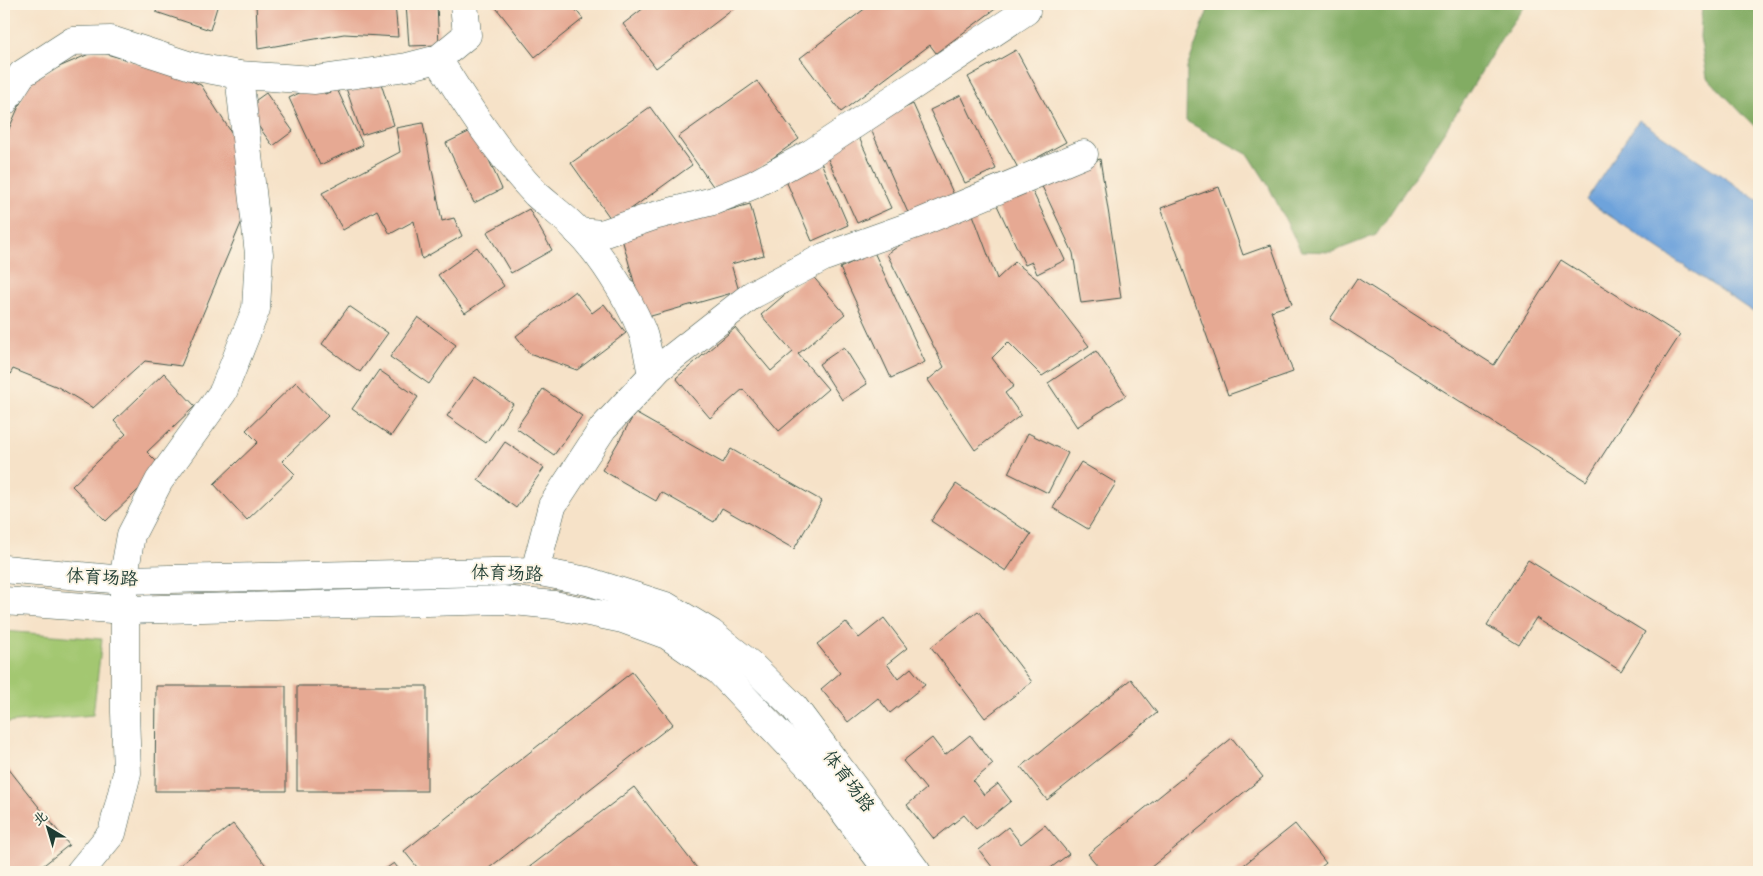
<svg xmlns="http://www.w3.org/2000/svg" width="1763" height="876" font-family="Delius,'LXGW WenKai TC',sans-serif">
<rect width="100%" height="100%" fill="#fcf5e5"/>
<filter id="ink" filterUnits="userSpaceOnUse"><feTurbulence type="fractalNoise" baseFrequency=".02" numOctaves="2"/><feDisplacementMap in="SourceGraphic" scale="10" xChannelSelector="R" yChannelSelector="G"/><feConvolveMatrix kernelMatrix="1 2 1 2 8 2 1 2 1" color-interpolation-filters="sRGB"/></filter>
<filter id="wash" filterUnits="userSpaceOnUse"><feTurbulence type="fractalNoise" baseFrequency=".0096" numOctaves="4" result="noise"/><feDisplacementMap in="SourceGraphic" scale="20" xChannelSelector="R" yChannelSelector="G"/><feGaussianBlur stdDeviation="1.12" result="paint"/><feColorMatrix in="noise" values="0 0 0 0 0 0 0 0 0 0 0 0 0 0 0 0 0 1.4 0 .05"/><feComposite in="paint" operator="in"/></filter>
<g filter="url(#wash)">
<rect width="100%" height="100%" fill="#f6e2c8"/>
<!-- green -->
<path fill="#a3c771" stroke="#618252" d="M4,631L102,639L93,715L4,723Z"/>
<!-- forest -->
<g fill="#82ac63" stroke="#50744c">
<path d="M1210,4H1526L1501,39L1459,109L1376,235L1332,252L1301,251L1268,185L1249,155L1186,121L1187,68Z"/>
<path d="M1702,4H1759V131L1707,77L1700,37Z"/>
</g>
<!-- water -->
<path fill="#6ea3db" stroke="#467088" d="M1639,120L1759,201V316L1586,200Z"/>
<g id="blocks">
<!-- building -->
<g fill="#e6a993">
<path d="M158,4H218L210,30L156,12Z"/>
<path d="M256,4H395L398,37L344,34L258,49Z"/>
<path d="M406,4H437L439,45L409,46Z"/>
<path d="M493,4H571L583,19L535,57Z"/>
<path d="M649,4H740L656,68L623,24Z"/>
<path d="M871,4H1002L936,53L930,45L841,112L800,58Z"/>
<path d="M1016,50L1066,142L1018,168L968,77Z"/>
<path d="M96,51L173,73L201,85L233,135L242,221L181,366L145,361L93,408L58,387L13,369L4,385V140L31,79Z"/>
<path d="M379,77L394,125L362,135L346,88Z"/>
<path d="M757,81L799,139L720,196L678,137Z"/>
<path d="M320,83L325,94L337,89L363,145L320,165L289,98Z"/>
<path d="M266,93L293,131L273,146L245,108Z"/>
<path d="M961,95L996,169L965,183L930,110Z"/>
<path d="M913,104L954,195L909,215L869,125Z"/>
<path d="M650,107L692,165L613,222L571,163Z"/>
<path d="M423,123L442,221L454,218L462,236L422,259L414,221L390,234L377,210L343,230L322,193L400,152L396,128Z"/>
<path d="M475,129L502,189L474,203L446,143Z"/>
<path d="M857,133L891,208L857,223L823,148Z"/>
<path d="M1100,159L1113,241L1121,298L1081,303L1073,253L1040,182Z"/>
<path d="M820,160L848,225L812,241L784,176Z"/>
<path d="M1030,186L1065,260L1037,274L1032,262L1025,265L996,203Z"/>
<path d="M1219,187L1243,255L1271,245L1292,304L1271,311L1293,372L1228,395L1161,208Z"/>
<path d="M750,204L764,255L731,264L739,291L644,318L621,235L712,215Z"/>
<path d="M529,209L552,250L511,273L487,232Z"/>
<path d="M972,212L997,279L1015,262L1038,280L1089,346L1042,376L1008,342L992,358L1014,386L1005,393L1021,415L975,450L928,380L944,367L887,254L929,225Z"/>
<path d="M477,247L504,286L465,313L438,275Z"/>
<path d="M874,252L925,362L891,378L840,268Z"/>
<path d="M1561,260L1680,335L1586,481L1330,319L1357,278L1494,365Z"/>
<path d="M810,273L845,314L798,354L828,389L779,431L743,389L710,418L676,378L735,328L771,371L793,352L761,315Z"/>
<path d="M575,291L592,313L604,304L626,333L577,370L529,353L516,336Z"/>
<path d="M349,306L388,333L360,372L322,344Z"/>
<path d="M418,317L456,345L429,384L390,357Z"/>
<path d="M844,347L867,384L842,400L819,364Z"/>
<path d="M1096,351L1126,395L1077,427L1048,383Z"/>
<path d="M379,370L418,397L391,436L352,409Z"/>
<path d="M164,373L195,406L147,452L162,467L106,521L72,486L126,434L114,421Z"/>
<path d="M475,377L513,404L486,443L447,416Z"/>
<path d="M296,382L328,416L282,461L295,474L247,520L214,484L258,442L246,430Z"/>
<path d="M543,389L582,416L554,455L516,428Z"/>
<path d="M635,413L723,463L731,449L822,501L794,549L722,508L714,522L661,492L656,501L602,470Z"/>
<path d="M1028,433L1068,453L1048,493L1008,473Z"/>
<path d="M505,442L544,468L516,508L478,480Z"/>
<path d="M1081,462L1116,483L1088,529L1053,508Z"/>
<path d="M956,484L1031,534L1006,571L931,521Z"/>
<path d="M1528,560L1645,632L1621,671L1536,618L1519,645L1487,625Z"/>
<path d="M978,611L1032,682L985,718L931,647Z"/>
<path d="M884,618L907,648L887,664L898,679L911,668L925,685L890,713L878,698L848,722L821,689L840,673L817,644L846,622L859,638Z"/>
<path d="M632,672L673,724L484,872H421L404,851Z"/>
<path d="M1131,679L1157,713L1047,800L1021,767Z"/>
<path d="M156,686H286V791H155Z"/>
<rect x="297" y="686" width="130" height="105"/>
<path d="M970,735L993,764L973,781L984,795L998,784L1011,801L976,829L964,815L934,839L907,805L926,789L903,761L932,738L945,755Z"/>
<path d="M1232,738L1263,777L1145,872H1103L1088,854Z"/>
<path d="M4,763L69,845L35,872H9L4,866Z"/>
<path d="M634,787L700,872H523Z"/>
<path d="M233,824L269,869L265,872H171Z"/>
<path d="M1295,824L1326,863L1315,872H1235Z"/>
<path d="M1045,825L1069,854L1048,870L1050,872H996L979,850L1008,827L1021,844Z"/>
<path d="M394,863L401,872H381Z"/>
</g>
</g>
</g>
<g filter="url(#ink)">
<use href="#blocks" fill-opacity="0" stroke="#3f564a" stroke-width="1"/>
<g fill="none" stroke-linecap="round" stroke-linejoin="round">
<!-- minor casing -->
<g stroke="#3f564a" stroke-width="29">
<g id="minor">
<path d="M438,59C467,106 498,154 536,194C548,205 562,215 573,226C601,254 627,295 642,331C647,344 649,361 652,375"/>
<path d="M4,102L22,74L73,41L111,40L191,66L239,75L315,80L407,67L438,59L467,35L464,4"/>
<path d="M578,232L602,234L654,216L713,201L753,185L810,154L1026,11"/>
<path d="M535,571L552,506L603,428L659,368L752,295L824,257L919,223L1084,154"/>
<path d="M80,872L112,833L127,773L125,712V610L123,580L131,535L159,481L223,392L256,309L259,254L239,75"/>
</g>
</g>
<!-- major casing -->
<g stroke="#3f564a" stroke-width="29">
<g id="major">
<path d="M4,569L123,580L535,571L587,581L666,606L711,633L750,664L794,707L917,872"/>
<path d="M4,601L125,610L503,600L554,605L623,619L667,635L719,671L814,771L889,872"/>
</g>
</g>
<!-- minor -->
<use href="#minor" stroke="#fff" stroke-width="28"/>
<!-- major -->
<use href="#major" stroke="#fff" stroke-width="28"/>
</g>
</g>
<g text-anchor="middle" stroke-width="4" stroke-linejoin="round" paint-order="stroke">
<!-- street labels -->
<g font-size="18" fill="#1f3d34" stroke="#fcf5e5">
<text transform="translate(507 573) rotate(2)" y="6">体育场路</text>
<text transform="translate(102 577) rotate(3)" y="6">体育场路</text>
<text transform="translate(849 781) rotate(53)" y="6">体育场路</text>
</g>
</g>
<!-- margin -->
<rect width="1763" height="876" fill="none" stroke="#fcf5e5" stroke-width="20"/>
<!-- north arrow -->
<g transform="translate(48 828) rotate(322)" stroke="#fcf5e5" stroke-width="4" paint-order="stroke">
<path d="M0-4L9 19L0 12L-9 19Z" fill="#1f3d34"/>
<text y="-8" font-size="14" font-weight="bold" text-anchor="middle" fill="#1f3d34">北</text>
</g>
</svg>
